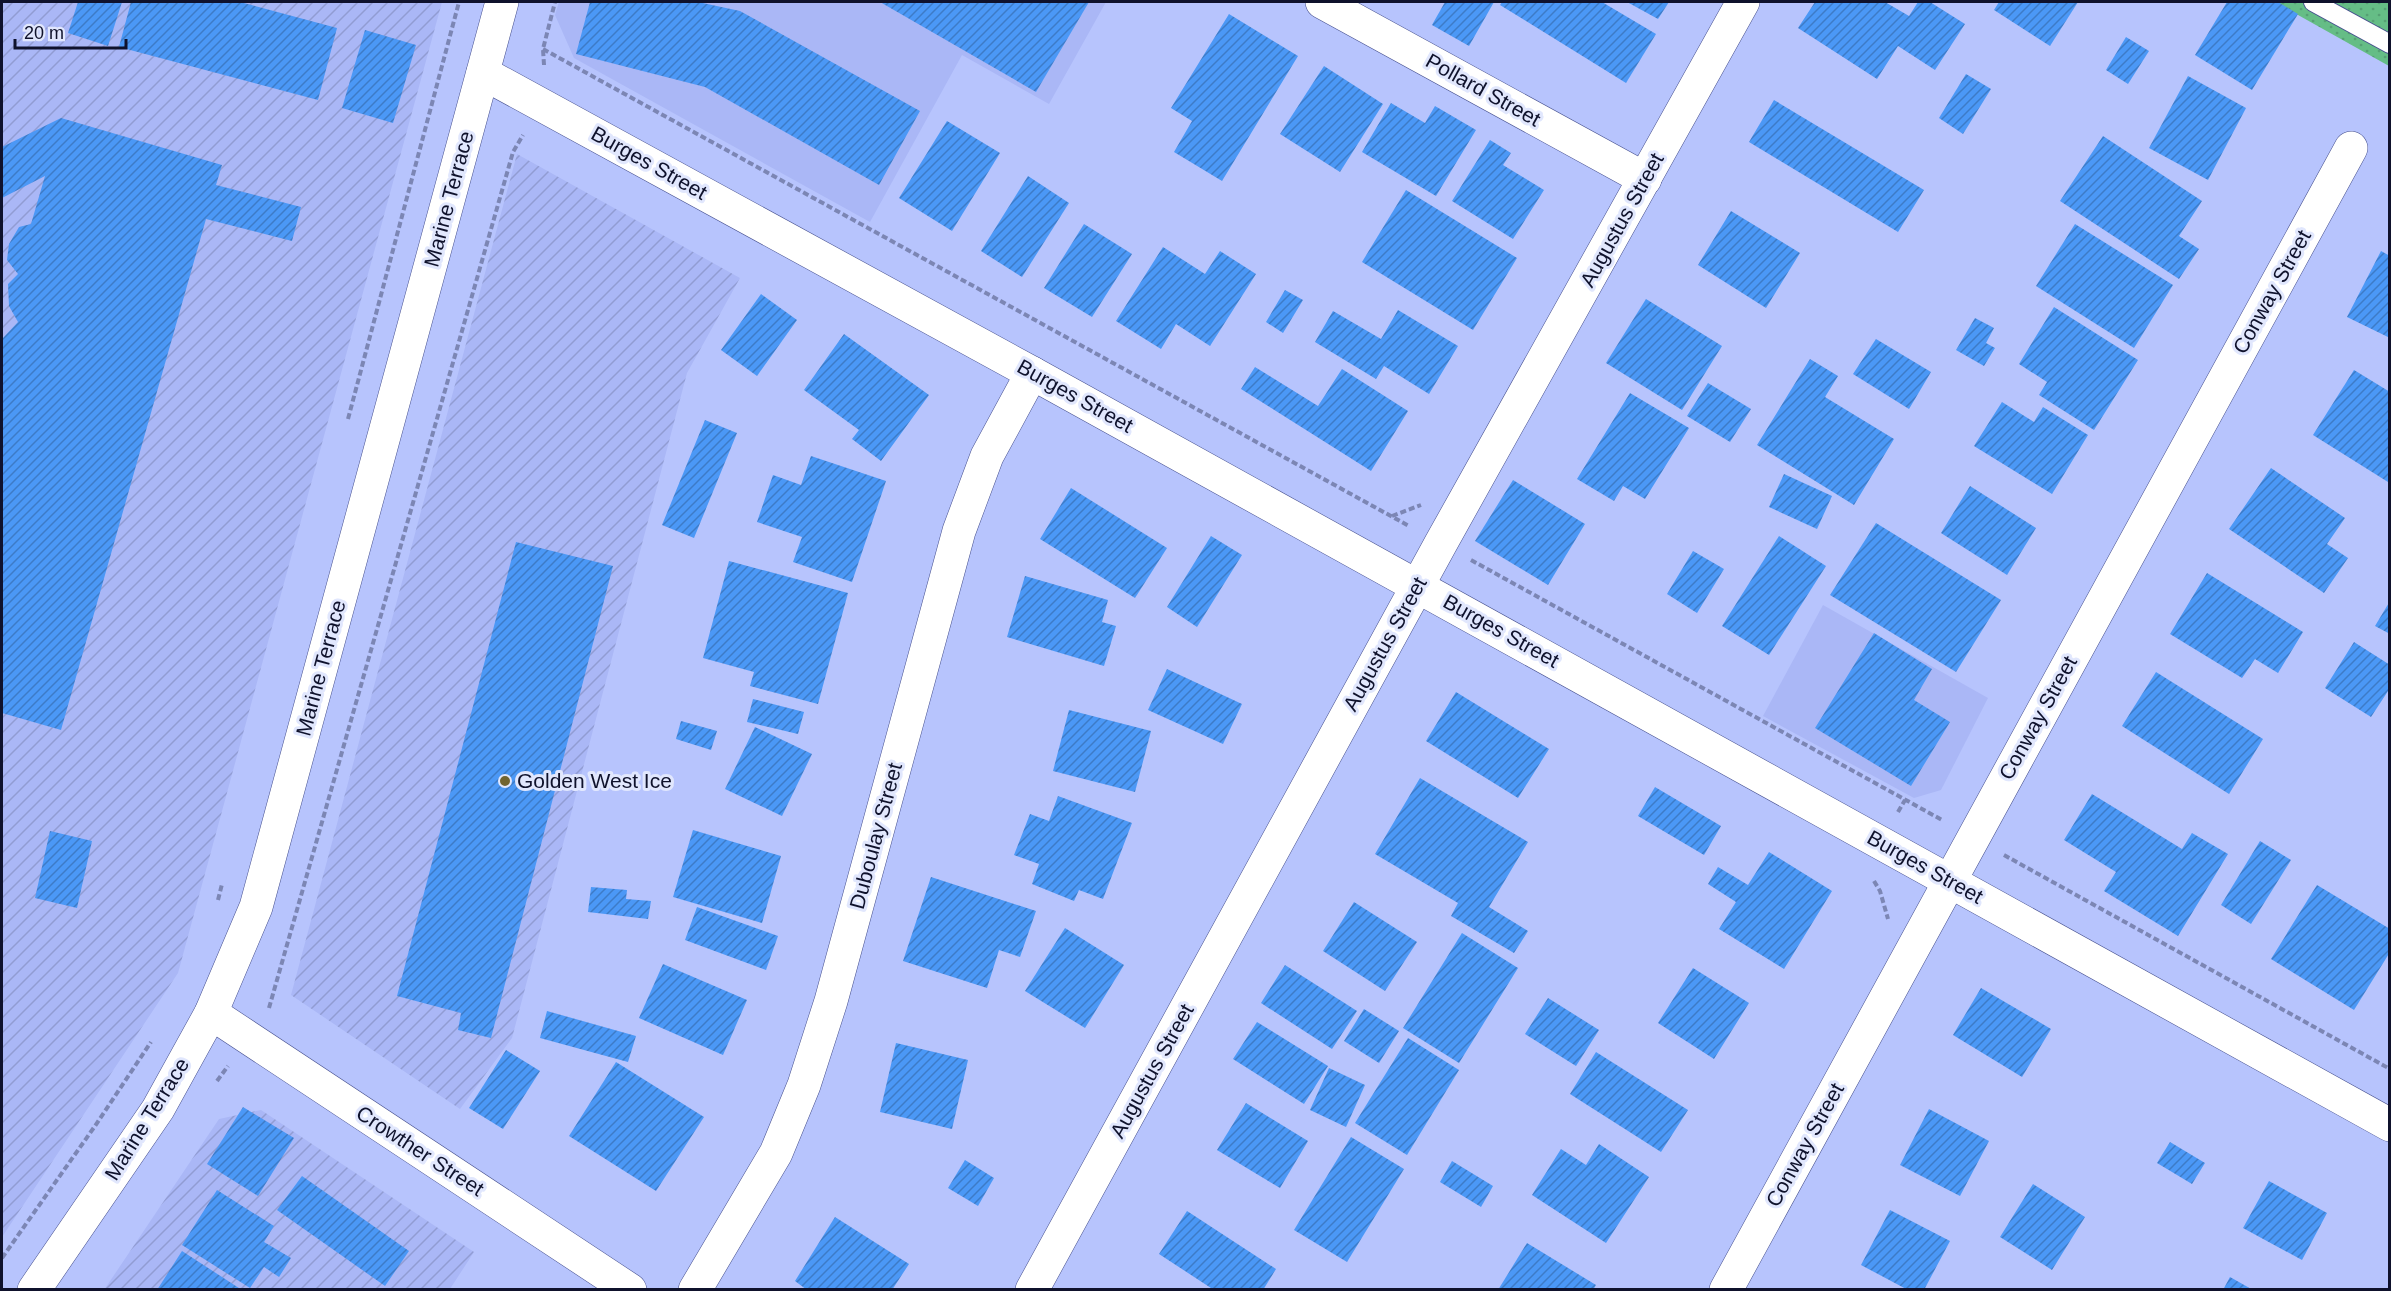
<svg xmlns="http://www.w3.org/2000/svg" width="2391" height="1291" font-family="Helvetica,sans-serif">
<defs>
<pattern id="industrial-furrows" width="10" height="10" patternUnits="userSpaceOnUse" patternTransform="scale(1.5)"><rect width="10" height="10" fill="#aab7f6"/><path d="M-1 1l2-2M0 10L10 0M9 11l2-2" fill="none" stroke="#919cd3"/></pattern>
<pattern id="park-dots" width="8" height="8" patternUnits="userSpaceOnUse" patternTransform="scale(1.5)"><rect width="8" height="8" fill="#65bd86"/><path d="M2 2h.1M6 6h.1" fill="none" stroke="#56a174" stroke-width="1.8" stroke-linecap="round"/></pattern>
<pattern id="building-hatch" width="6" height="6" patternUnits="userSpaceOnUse" patternTransform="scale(1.5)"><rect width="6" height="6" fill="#4b98f6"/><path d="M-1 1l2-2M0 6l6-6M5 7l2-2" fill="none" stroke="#3d7bc7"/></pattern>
</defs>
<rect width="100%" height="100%" fill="#b7c4fd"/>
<!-- built -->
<g fill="#aab7f6">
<path d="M559,2H1106L1049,104L962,55L870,222L574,58L555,15Z"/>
<path d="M1823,605L1988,698L1941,790L1914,798L1763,716Z"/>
</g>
<!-- industrial -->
<g fill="url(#industrial-furrows)">
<path d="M2,2H442L178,973L2,1237Z"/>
<path d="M517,154L740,278L687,373L512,1038L460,1109L291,995Z"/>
<path d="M261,1110L474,1252L450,1289L104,1290L219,1119Z"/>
</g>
<!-- park -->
<path fill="url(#park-dots)" d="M2275,2H2389V66Z"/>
<!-- building -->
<g fill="url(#building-hatch)">
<path d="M78,2H122L108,46L68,33Z"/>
<path d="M131,2H240L337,28L318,100L119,47Z"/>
<path d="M590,2H698L740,11L920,111L879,185L705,87L576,54Z"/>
<path d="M880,2H1089L1036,92Z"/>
<path d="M1445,2H1494L1469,46L1432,25Z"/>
<path d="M1502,2H1602L1656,34L1626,83L1500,5Z"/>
<path d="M1627,2H1669L1658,19Z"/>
<path d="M1815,2H1885L1909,16L1918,2H1930L1965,24L1935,70L1898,46L1877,79L1798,28Z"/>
<path d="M1999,2H2078L2050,46L1994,10Z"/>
<path d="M2227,2H2278L2298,14L2252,90L2195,55Z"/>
<path d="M1229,14L1298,56L1222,181L1174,152L1192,121L1171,108Z"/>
<path d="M365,30L416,45L393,123L342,108Z"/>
<path d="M2126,37L2149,51L2128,84L2106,70Z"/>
<path d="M1324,66L1383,104L1340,172L1280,134Z"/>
<path d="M1966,74L1991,89L1963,134L1939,118Z"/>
<path d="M2188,76L2246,108L2208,180L2149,148Z"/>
<path d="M1774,100L1924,190L1898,232L1749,142Z"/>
<path d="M1391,103L1425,123L1435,106L1476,130L1436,196L1362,152Z"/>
<path d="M61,118L222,165L216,185L301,207L292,241L206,219L61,730L2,713V339L18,322L9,306L8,284L18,274L7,260L9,244L19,227L31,224L45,176L2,198V147Z"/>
<path d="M947,121L1000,153L952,231L899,198Z"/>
<path d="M2103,136L2202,201L2179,236L2199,249L2179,279L2060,201Z"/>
<path d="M1490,140L1511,153L1503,165L1544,190L1513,239L1452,201Z"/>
<path d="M1028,176L1069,203L1022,277L981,251Z"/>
<path d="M1406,190L1517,258L1473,330L1362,262Z"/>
<path d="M1731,211L1800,253L1766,308L1698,265Z"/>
<path d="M1084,224L1132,254L1092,317L1044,288Z"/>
<path d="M2075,224L2173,285L2134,348L2036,286Z"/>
<path d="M1163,247L1205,274L1220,251L1256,274L1210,346L1176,324L1161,349L1116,321Z"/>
<path d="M2381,251L2390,256V338L2347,317Z"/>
<path d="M1285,290L1303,300L1283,333L1266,322Z"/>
<path d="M761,294L797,320L757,376L721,350Z"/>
<path d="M1646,299L1722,346L1682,410L1606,363Z"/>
<path d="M2054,307L2138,360L2094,430L2039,395L2047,382L2019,364Z"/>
<path d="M1398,310L1458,346L1429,394L1384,366L1376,379L1315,342L1333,311L1381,339Z"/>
<path d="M1975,318L1994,328L1986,343L1995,348L1984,366L1956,350Z"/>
<path d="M844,334L929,395L881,461L852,439L859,430L804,390Z"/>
<path d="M1876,339L1931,372L1909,409L1853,374Z"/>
<path d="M1810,359L1838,376L1825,397L1894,439L1854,505L1757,445Z"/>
<path d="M1255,367L1318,406L1342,369L1408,411L1371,471L1241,389Z"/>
<path d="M2354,370L2390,392L2388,482L2313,435Z"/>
<path d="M1708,383L1751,409L1730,442L1687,416Z"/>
<path d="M1630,393L1689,428L1645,499L1623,486L1614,501L1577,479Z"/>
<path d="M2002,402L2034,422L2043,407L2088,435L2052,494L1974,446Z"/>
<path d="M705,420L737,433L694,538L662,525Z"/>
<path d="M811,456L886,481L852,582L793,562L802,537L757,522L773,475L801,485Z"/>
<path d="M2271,468L2345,518L2327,544L2348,558L2324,593L2229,529Z"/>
<path d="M1784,474L1832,496L1817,529L1769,507Z"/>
<path d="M1513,480L1585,524L1548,585L1475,541Z"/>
<path d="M1970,486L2036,528L2007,575L1941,533Z"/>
<path d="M1071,488L1167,548L1135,598L1040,539Z"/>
<path d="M1876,523L2001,600L1956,672L1830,595Z"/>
<path d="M1211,536L1242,555L1197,627L1167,607Z"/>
<path d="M1779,536L1826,566L1769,655L1722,626Z"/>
<path d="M516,542L613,566L491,1038L458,1030L461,1013L397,996Z"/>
<path d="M1693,551L1724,569L1697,613L1667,594Z"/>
<path d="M729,561L848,593L818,704L750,686L754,672L703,658Z"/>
<path d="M2207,573L2303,632L2278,673L2255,659L2242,678L2170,634Z"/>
<path d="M1025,576L1108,600L1102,622L1116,626L1104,666L1007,637Z"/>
<path d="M2390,601V634L2375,626Z"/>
<path d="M1874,633L1932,669L1914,700L1950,722L1911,786L1815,728Z"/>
<path d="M2354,642L2390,665V688L2371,717L2325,688Z"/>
<path d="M1167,669L1242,704L1223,744L1148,710Z"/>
<path d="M2156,672L2263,739L2229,794L2122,726Z"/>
<path d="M1456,692L1549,749L1518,798L1426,741Z"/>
<path d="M753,699L804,712L798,734L747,722Z"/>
<path d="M1069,710L1151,731L1135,792L1053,771Z"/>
<path d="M681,721L717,731L711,750L676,739Z"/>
<path d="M755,727L812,754L782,816L725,789Z"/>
<path d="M1420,778L1528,842L1489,907L1528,931L1514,953L1451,916L1458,903L1375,854Z"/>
<path d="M1655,787L1721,826L1704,855L1638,816Z"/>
<path d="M2092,794L2182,849L2192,833L2228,854L2178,936L2104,891L2116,872L2064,840Z"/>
<path d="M1058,796L1132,823L1103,899L1079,890L1074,901L1032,884L1039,864L1014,855L1030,814L1049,821Z"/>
<path d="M693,830L781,856L762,923L673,897Z"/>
<path d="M50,831L92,841L77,908L35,898Z"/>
<path d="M2260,841L2291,860L2251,924L2221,905Z"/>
<path d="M1769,852L1832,891L1784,969L1719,929L1736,902L1708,884L1718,867L1748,885Z"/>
<path d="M931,877L1036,911L1020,957L999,950L987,988L903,961Z"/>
<path d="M2317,885L2390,929V952L2354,1010L2271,959Z"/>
<path d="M591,887L627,890L626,899L651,901L648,919L588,912Z"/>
<path d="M1354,902L1417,942L1385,991L1323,951Z"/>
<path d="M697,907L778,936L766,970L685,940Z"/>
<path d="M1065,928L1124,965L1085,1028L1025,991Z"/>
<path d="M1462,933L1518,968L1459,1063L1403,1028Z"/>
<path d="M663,964L747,1000L723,1055L639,1018Z"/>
<path d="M1285,965L1357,1011L1332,1049L1261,1003Z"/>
<path d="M1693,968L1749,1003L1714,1059L1658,1023Z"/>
<path d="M1981,988L2051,1029L2022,1077L1953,1035Z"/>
<path d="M1548,998L1599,1030L1576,1066L1525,1034Z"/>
<path d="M1364,1009L1399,1031L1379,1063L1344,1041Z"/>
<path d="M547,1011L636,1036L628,1062L540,1038Z"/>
<path d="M1257,1022L1328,1066L1304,1104L1233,1059Z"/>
<path d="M1408,1038L1459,1070L1407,1155L1355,1123Z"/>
<path d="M896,1043L968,1060L952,1129L880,1112Z"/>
<path d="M506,1050L540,1071L503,1129L469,1108Z"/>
<path d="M1596,1052L1688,1110L1661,1152L1570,1094Z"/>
<path d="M616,1062L704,1117L656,1191L569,1136Z"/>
<path d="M1329,1068L1365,1085L1346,1127L1310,1110Z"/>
<path d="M1246,1103L1308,1141L1280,1188L1217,1150Z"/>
<path d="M243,1107L294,1138L258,1196L207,1164Z"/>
<path d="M1929,1109L1989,1141L1960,1196L1900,1165Z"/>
<path d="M1351,1137L1404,1169L1347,1262L1294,1230Z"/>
<path d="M2170,1142L2205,1163L2192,1184L2157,1163Z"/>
<path d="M1599,1144L1649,1177L1606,1243L1532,1195L1561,1149L1586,1165Z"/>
<path d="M965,1160L994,1178L978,1206L948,1188Z"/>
<path d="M1452,1161L1493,1186L1481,1207L1440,1182Z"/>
<path d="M302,1176L409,1251L385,1286L277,1210Z"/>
<path d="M2269,1181L2327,1213L2302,1260L2243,1228Z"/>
<path d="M2033,1184L2085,1217L2052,1270L2000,1237Z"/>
<path d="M217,1190L274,1226L264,1242L291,1258L279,1277L264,1267L250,1288L182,1245Z"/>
<path d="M1890,1210L1950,1241L1924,1290H1908L1861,1265Z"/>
<path d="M1187,1211L1276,1269L1263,1290H1214L1159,1254Z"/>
<path d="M835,1217L909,1264L892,1290H807L795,1281Z"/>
<path d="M1527,1243L1596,1285L1593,1290H1498Z"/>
<path d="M182,1251L242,1290H157Z"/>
<path d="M2230,1277L2253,1290H2223Z"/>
</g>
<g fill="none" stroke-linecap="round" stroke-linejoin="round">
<!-- service casing -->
<g stroke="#47518f" stroke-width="20">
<path id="service" d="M2313,2L2390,44"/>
</g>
<!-- minor casing -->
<g stroke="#47518f" stroke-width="34">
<g id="minor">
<path d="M1322,2L1645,179"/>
<path d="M483,73L1032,373L2390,1125"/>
<path d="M695,1290L776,1153L804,1085L831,1001L959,531L987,456L1032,373"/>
<path d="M1726,1290L2351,148"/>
</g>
</g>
<!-- tertiary casing -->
<g stroke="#47518f" stroke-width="34">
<g id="tertiary">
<path d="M211,1013L630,1290"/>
<path d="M1032,1290L1441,543L1743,2"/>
</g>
</g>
<!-- secondary casing -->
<g stroke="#47518f" stroke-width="34">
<path id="secondary" d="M34,1290L158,1109L211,1013L256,907L502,2"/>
</g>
<!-- path -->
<g stroke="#7c86b4" stroke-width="4" stroke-dasharray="6 3" stroke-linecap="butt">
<path d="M543,49L1409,526"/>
<path d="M544,65L543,49L555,2"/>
<path d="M348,419L459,2"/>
<path d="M1392,516L1421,505"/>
<path d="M1471,560L1942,820"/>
<path d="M1898,812L1905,800"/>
<path d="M2004,855L2390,1069"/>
<path d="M1874,881L1880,891L1888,919"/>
<path d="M218,900L222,884"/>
<path d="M269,1008L513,152L523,135"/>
<path d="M217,1081L228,1066"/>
<path d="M2,1258L95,1126L151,1042"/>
</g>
<!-- service -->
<use href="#service" stroke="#fff" stroke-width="18"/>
<!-- minor -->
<use href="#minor" stroke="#fff" stroke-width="33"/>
<!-- tertiary -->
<use href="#tertiary" stroke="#fff" stroke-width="33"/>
<!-- secondary -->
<use href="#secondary" stroke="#fff" stroke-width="33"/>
</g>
<!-- markers -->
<circle fill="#716431" stroke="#e1e7fd" stroke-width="2" cx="505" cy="781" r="6"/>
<g text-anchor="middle" stroke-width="6" stroke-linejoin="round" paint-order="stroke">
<!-- street labels -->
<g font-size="21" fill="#0f122c" stroke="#e1e7fd">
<text transform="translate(1483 90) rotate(29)" y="7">Pollard Street</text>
<text transform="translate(649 163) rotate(29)" y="7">Burges Street</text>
<text transform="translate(449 199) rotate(-75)" y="7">Marine Terrace</text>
<text transform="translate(1622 220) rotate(-61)" y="7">Augustus Street</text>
<text transform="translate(2272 292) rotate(-61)" y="7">Conway Street</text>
<text transform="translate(1075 396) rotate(29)" y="7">Burges Street</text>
<text transform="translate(1501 631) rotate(29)" y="7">Burges Street</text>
<text transform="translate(1385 644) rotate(-61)" y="7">Augustus Street</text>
<text transform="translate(321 668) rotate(-75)" y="7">Marine Terrace</text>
<text transform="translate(2038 718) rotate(-61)" y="7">Conway Street</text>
<text transform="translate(876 836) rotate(-75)" y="7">Duboulay Street</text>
<text transform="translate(1925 867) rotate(29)" y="7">Burges Street</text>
<text transform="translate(1152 1071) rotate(-61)" y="7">Augustus Street</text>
<text transform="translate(147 1119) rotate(-58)" y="7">Marine Terrace</text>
<text transform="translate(1805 1145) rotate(-61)" y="7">Conway Street</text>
<text transform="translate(420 1151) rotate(33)" y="7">Crowther Street</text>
</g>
<!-- poi labels -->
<g font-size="21" fill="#0f122c" stroke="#e1e7fd" text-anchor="start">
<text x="517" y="788">Golden West Ice</text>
</g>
</g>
<!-- border -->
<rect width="2391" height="1291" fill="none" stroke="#0f122c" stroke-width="6"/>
<!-- scale -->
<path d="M15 39v9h111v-9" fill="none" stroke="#0f122c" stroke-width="3"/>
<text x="24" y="39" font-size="18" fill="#0f122c" stroke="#e1e7fd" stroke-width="4.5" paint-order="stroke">20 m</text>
</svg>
